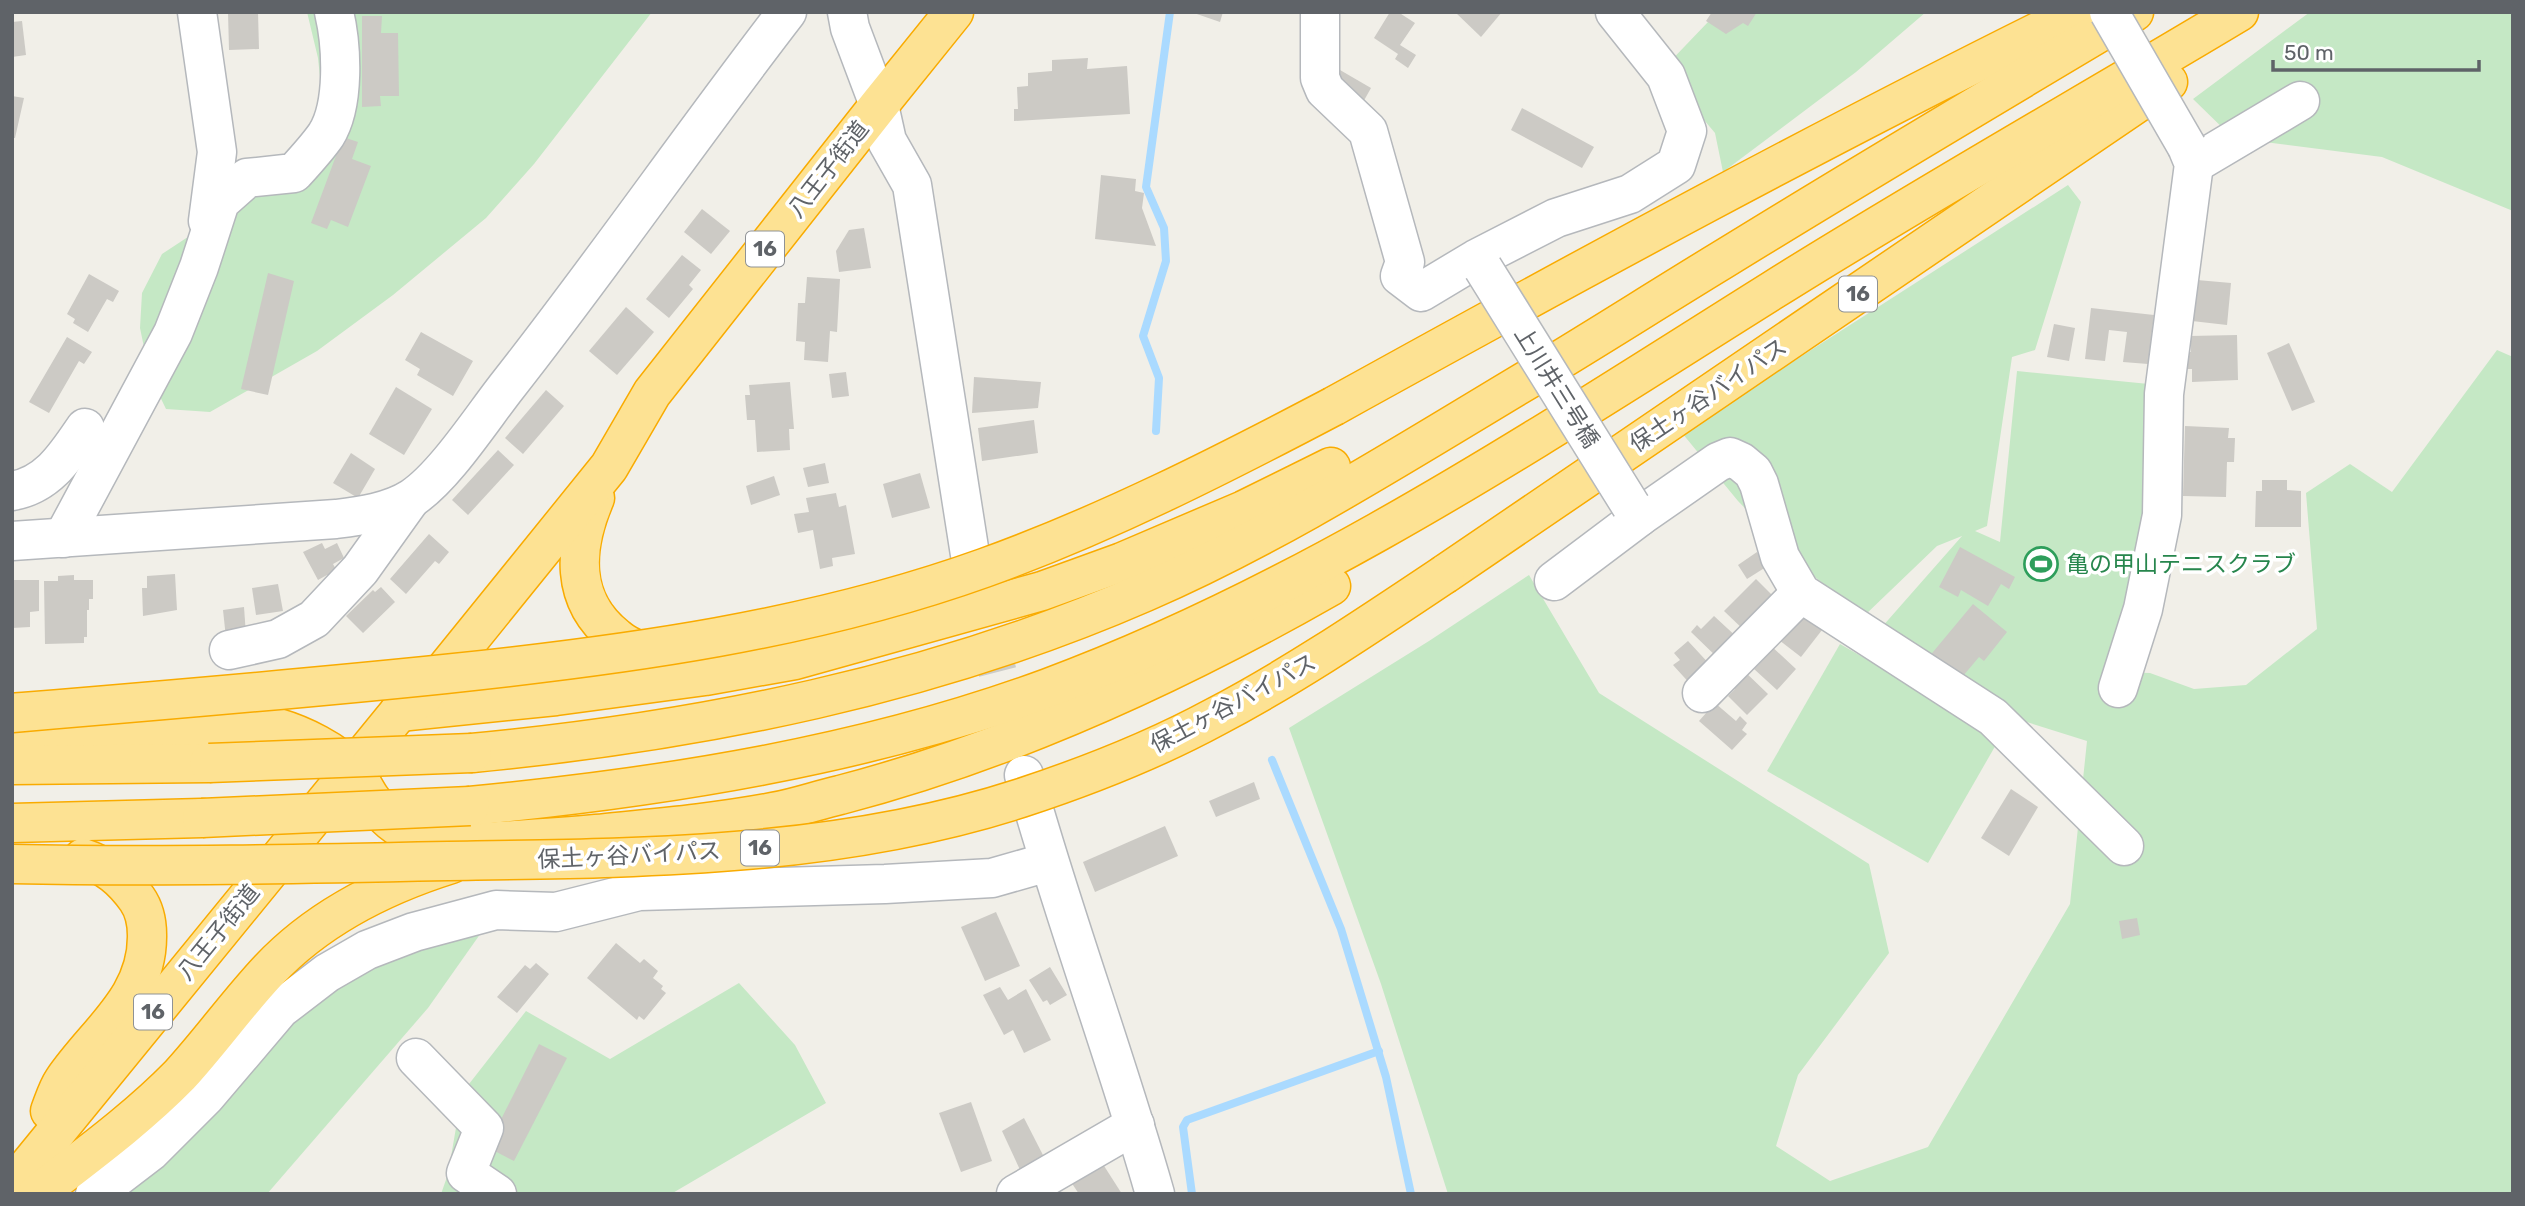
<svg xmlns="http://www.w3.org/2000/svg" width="2525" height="1206" font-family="Rubik,'Noto Sans JP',sans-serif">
<rect width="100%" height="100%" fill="#f1efe8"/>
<!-- green -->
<g fill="#c5e8c5">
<path d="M307,12H652L534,164L486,218L393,295L317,351L210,412L166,409L150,376L140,328L142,293L162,254L270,183L303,155L322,96L318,58Z"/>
<path d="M1724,12H1926L1856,72L1723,172L1715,133L1662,70L1708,22Z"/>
<path d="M2310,12H2513V211L2382,157L2233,138L2193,99Z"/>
<path d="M2068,185L2081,202L2035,350L2012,357L1987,526L1975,531L2000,542L2017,371L2159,385L2152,514L2113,672L2150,673L2194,689L2246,685L2317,629L2306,493L2350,464L2392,492L2497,350L2513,357V1194H1448L1381,984L1289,728L1429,641L1529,575L1599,693L1869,864L1889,953L1798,1075L1776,1146L1830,1181L1928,1147L2070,904L2087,741L2011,717L1874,636L1962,536L1937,546L1864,616L1801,566L1738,501L1682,433Z"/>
<path d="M1840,644L2001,736L1928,863L1767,771Z"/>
<path d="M488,923L428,1008L267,1194H108L288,1011L356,964Z"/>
<path d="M739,983L795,1045L826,1103L671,1194H441L448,1174L462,1093L526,1011L610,1059Z"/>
</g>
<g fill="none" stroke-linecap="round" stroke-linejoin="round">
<!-- stream -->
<g stroke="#aadaff" stroke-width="8">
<path d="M1156,431L1159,378L1143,336L1166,261L1164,228L1146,187L1170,12"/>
<path d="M1272,760L1341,929L1386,1077L1411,1194"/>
<path d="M1192,1194L1183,1127L1187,1120L1379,1051"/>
</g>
</g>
<!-- building -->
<g fill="#cccac5">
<path d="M228,12H258L259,49L229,50Z"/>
<path d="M1191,12H1223L1220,22Z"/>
<path d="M1390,12H1398L1415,23L1400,45L1416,55L1408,68L1395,59L1398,54L1374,38Z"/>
<path d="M1455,12H1502L1481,37Z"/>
<path d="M1712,12H1757L1748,26L1743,23L1726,34L1706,21Z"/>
<path d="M362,16H382L381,33H398L399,96H380L381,106L362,107Z"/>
<path d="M22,21L26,55L12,57V22Z"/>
<path d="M1088,58L1087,69L1127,66L1130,114L1014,121V109H1018L1017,87L1028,86V73L1052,71V60Z"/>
<path d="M1340,70L1371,88L1362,104L1334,80Z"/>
<path d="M12,96L24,98L15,138H12Z"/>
<path d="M1522,108L1594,147L1582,168L1511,130Z"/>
<path d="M343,137L358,142L352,159L371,166L348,227L331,220L327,229L311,223Z"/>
<path d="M1101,175L1136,179L1135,191L1144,193L1142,208L1156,246L1095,239Z"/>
<path d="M702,209L730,231L711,254L684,232Z"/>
<path d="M864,228L871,268L839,272L836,251L849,230Z"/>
<path d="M682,255L701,270L689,285L693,289L669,318L646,299Z"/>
<path d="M268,273L294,281L268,395L241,389Z"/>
<path d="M89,274L119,291L113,302L107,299L88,332L73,323L75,319L67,314Z"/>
<path d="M807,277L840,279L837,332L830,331L828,362L804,360L805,342L796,341L798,303H805Z"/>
<path d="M2197,280L2231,283L2227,325L2192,321Z"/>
<path d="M626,307L654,332L617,375L589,351Z"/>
<path d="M2091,308L2154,315L2148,364L2123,362L2127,332L2109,330L2105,361L2085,359Z"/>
<path d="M2054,324L2075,328L2069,361L2047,357Z"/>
<path d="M421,332L473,361L453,396L417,375L420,369L405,360Z"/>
<path d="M2237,335L2238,380L2192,382V369H2186V352H2191L2190,336Z"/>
<path d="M67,337L92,352L84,364L79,361L49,413L29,402Z"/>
<path d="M2289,343L2315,402L2292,411L2267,353Z"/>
<path d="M846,372L849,396L832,398L829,374Z"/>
<path d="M974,377L1041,382L1038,408L972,413Z"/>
<path d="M790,382L794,429H789L790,450L757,452L755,420H747L745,395H750L749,385Z"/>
<path d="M396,387L432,409L404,455L369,434Z"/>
<path d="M546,390L564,406L523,454L505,438Z"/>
<path d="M1034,420L1038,453L982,461L978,428Z"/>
<path d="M2185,426L2229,428L2228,438H2235L2234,462H2227L2226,497L2183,496Z"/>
<path d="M498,450L514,465L468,515L452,500Z"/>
<path d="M351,453L375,469L358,498L333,483Z"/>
<path d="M825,463L829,483L808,487L803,468Z"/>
<path d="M920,473L930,508L892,518L883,484Z"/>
<path d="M774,476L780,495L751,505L746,486Z"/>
<path d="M2262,480H2287V490L2301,491V527H2255L2256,491H2262Z"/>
<path d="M836,493L839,507L846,505L855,554L832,558L833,566L820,569L813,530L798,533L794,514L809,512L806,498Z"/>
<path d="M429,534L449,552L439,564L435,561L406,594L390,579Z"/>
<path d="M322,543L325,549L337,543L344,558L333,564L339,575L330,580L327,575L318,580L303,552Z"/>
<path d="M1960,547L2015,577L2009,589L2001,584L1988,606L1961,590L1958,597L1939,587Z"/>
<path d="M1757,552L1766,567L1747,579L1738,565Z"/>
<path d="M175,574L177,610L143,616L142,588H147V576Z"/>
<path d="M74,575V580H93V599H89V610H87V637H84V643L45,644L44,581H58V576Z"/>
<path d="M1756,579L1777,600L1746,632L1724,611Z"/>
<path d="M12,580H39V611L30,612V627L12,628Z"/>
<path d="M278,584L283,611L256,615L252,588Z"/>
<path d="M381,587L395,602L363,633L346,616L373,590L375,592Z"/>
<path d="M1973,604L2007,632L1984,661L1979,657L1958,682L1928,658Z"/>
<path d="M244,607L246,635L226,638L223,610Z"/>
<path d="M1801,614L1822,630L1801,657L1779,640Z"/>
<path d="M1714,616L1740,640L1721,661L1691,632L1697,625L1701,629Z"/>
<path d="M1688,641L1713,668L1693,687L1673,665L1680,660L1674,653Z"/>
<path d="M1768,643L1796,669L1777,690L1754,669L1763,660L1757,655Z"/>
<path d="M1742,669L1768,694L1747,715L1728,696L1735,689L1728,683Z"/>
<path d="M1715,703L1736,721L1740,716L1747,723L1742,730L1747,734L1732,750L1699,721Z"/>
<path d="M1254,782L1260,799L1216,817L1209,801Z"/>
<path d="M2011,789L2038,807L2009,856L1981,838Z"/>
<path d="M1165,826L1178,856L1095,892L1083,862Z"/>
<path d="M996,912L1020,966L985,981L961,927Z"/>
<path d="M2137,918L2140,935L2122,939L2119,921Z"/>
<path d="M616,943L640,963L644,959L658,971L653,978L663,986L661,989L666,993L644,1020L639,1016L637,1020L587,978Z"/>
<path d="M536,963L549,974L517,1013L497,997L525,965L530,969Z"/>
<path d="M1050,967L1067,995L1050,1005L1047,1000L1043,1002L1029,980Z"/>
<path d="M1000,987L1008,1000L1026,989L1051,1040L1024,1053L1013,1030L1004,1035L983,995Z"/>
<path d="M539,1044L567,1058L514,1161L487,1147Z"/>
<path d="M971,1102L992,1161L961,1172L939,1113Z"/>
<path d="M1024,1118L1045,1159L1021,1172L1002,1131Z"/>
<path d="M1099,1158L1122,1194H1079L1069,1179Z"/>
</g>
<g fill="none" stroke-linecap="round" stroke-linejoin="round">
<!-- minor-tunnel -->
<path stroke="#ccccc8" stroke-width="38" stroke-dasharray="38 19" stroke-linecap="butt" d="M974,580L1014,736"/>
<!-- minor casing -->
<g stroke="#b5b8bc" stroke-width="41">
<g id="minor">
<path d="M197,12L217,152L208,221"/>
<path d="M847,12L850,28L879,105L887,141L912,185L974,580"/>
<path d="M1320,12V78L1325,90L1368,131L1405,262L1400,276L1421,292L1476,259L1556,218L1630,194L1676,165L1687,131L1666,76L1615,12"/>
<path d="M2194,164L2300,101"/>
<path d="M12,491C48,485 66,456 85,428"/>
<path d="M1631,506L1639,517L1718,462L1730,457L1741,462L1753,472L1759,484L1780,557L1801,593L1993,717L2124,846"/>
<path d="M63,538L173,333L199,267L220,202L247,178L294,173C305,161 317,148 326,135C345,105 342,46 334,12"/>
<path d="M12,541L336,519C361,516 390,512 412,498C445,476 482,418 508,385C604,263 692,135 787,12"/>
<path d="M1554,581L1639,517"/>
<path d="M229,650L278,639L314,619L360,570L410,500"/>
<path d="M2118,688L2143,609L2162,515L2164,394L2194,164L2187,147"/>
<path d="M1702,693L1801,593"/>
<path d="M1024,775C1063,916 1115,1053 1155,1194"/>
<path d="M416,1058L484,1128L466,1173L497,1194"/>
<path d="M95,1194L150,1152L206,1096L280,1009L327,973L367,950L414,932L496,910L556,912L639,891L885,884L992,878L1048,862"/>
<path d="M1016,1194L1135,1125"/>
</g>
</g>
<!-- highway casing -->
<g stroke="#f9ab00" stroke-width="41">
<g id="highway">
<path d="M1334,406C1580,270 1826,136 2078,12"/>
<path d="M595,498C574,547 569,600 616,637C627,647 646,654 659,660"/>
<path d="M1445,574L2168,82"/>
<path d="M399,712L556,696L705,676L795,660L1042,591L1122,562L1244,510L1331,467"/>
<path d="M12,733L278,728C302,735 335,751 352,770C360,778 364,789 371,799C386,821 409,838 436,842C456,845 478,842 499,841C531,839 564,837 596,834C655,828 715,823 773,812C796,808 818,800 840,795C1012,750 1177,674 1331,586"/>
<path d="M472,753C702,731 932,685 1145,592C1272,537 1397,458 1517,386C1586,345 1653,302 1722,260C1858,176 1996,94 2134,12"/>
<path d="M12,765L209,763"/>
<path d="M470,806C665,787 863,756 1048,688C1307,592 1540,436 1773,290C1926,194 2084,105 2239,12"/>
<path d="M12,823L202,818"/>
<path d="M50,1111C54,1101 57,1090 63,1081C96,1032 148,999 147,935C147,922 144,909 137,899C122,878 107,866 83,858"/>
<path d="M12,1186L399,712L423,697L609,467L652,393L879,105L954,12"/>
<path d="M37,1194C86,1156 137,1119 180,1075C211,1041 238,1003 269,970C318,918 384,885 451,864"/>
</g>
</g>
<!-- minor -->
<use href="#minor" stroke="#fff" stroke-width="38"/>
<!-- highway -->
<use href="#highway" stroke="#fde293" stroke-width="38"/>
<!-- minor-bridge casing -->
<g stroke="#b5b8bc" stroke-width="41" stroke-linecap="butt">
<g id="minor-bridge">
<path d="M2109,12L2187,147"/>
<path d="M1483,268L1631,506"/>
</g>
</g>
<!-- highway-bridge casing -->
<g stroke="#f9ab00" stroke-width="41" stroke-linecap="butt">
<g id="highway-bridge">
<path d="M12,713C156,701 301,689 445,674C626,655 811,630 984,568C1106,524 1220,466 1334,406"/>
<path d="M209,763L472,753"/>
<path d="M202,818L470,806"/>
<path d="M12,864C158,867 303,864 448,861C639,858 837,858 1021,798C1088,776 1154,750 1215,717C1295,675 1370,624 1445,574"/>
</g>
</g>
<!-- minor-bridge -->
<use href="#minor-bridge" stroke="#fff" stroke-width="38"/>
<!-- highway-bridge -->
<use href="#highway-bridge" stroke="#fde293" stroke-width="38"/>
</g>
<!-- icons -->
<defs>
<g id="stadium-ring" transform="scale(1.75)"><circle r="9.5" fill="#fff" stroke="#2e9e5b" stroke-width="1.5"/><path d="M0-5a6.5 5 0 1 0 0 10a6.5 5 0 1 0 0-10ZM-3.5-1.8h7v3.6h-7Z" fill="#2e9e5b"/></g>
</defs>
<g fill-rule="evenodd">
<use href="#stadium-ring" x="2041" y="564"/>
</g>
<g text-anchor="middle" stroke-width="7" stroke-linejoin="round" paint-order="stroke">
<!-- shield labels -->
<g fill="#fff" stroke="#8f9295" stroke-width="2">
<rect x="746" y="231.5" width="38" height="35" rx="5"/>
<rect x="1839" y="276.5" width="38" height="35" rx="5"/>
<rect x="741" y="830.5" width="38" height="35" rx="5"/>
<rect x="134" y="994.5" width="38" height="35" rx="5"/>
</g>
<g font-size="21" font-weight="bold" fill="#5f6368">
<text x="765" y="256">16</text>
<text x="1858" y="301">16</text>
<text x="760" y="855">16</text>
<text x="153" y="1019">16</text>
</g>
<!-- street labels -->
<g font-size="23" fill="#5f6368" stroke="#fff">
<text transform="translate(828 169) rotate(-52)" y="8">八王子街道</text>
<text transform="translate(1557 387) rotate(58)" y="8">上川井三号橋</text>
<text transform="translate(1708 395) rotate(-34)" y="8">保土ヶ谷バイパス</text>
<text transform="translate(1233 703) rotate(-28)" y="8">保土ヶ谷バイパス</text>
<text transform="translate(629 855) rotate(-3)" y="8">保土ヶ谷バイパス</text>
<text transform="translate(218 932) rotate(-51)" y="8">八王子街道</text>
</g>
<!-- leisure labels -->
<g font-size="23" fill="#27864d" stroke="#fff" text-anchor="start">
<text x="2066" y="572">亀の甲山テニスクラブ</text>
</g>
</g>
<!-- border -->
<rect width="2525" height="1206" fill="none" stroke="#5f6368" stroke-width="28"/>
<!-- scale -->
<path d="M2273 60v10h206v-10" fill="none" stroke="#5f6368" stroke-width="3.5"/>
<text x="2284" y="60" font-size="21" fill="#5f6368" stroke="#ffffff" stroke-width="5" paint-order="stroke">50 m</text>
</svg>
